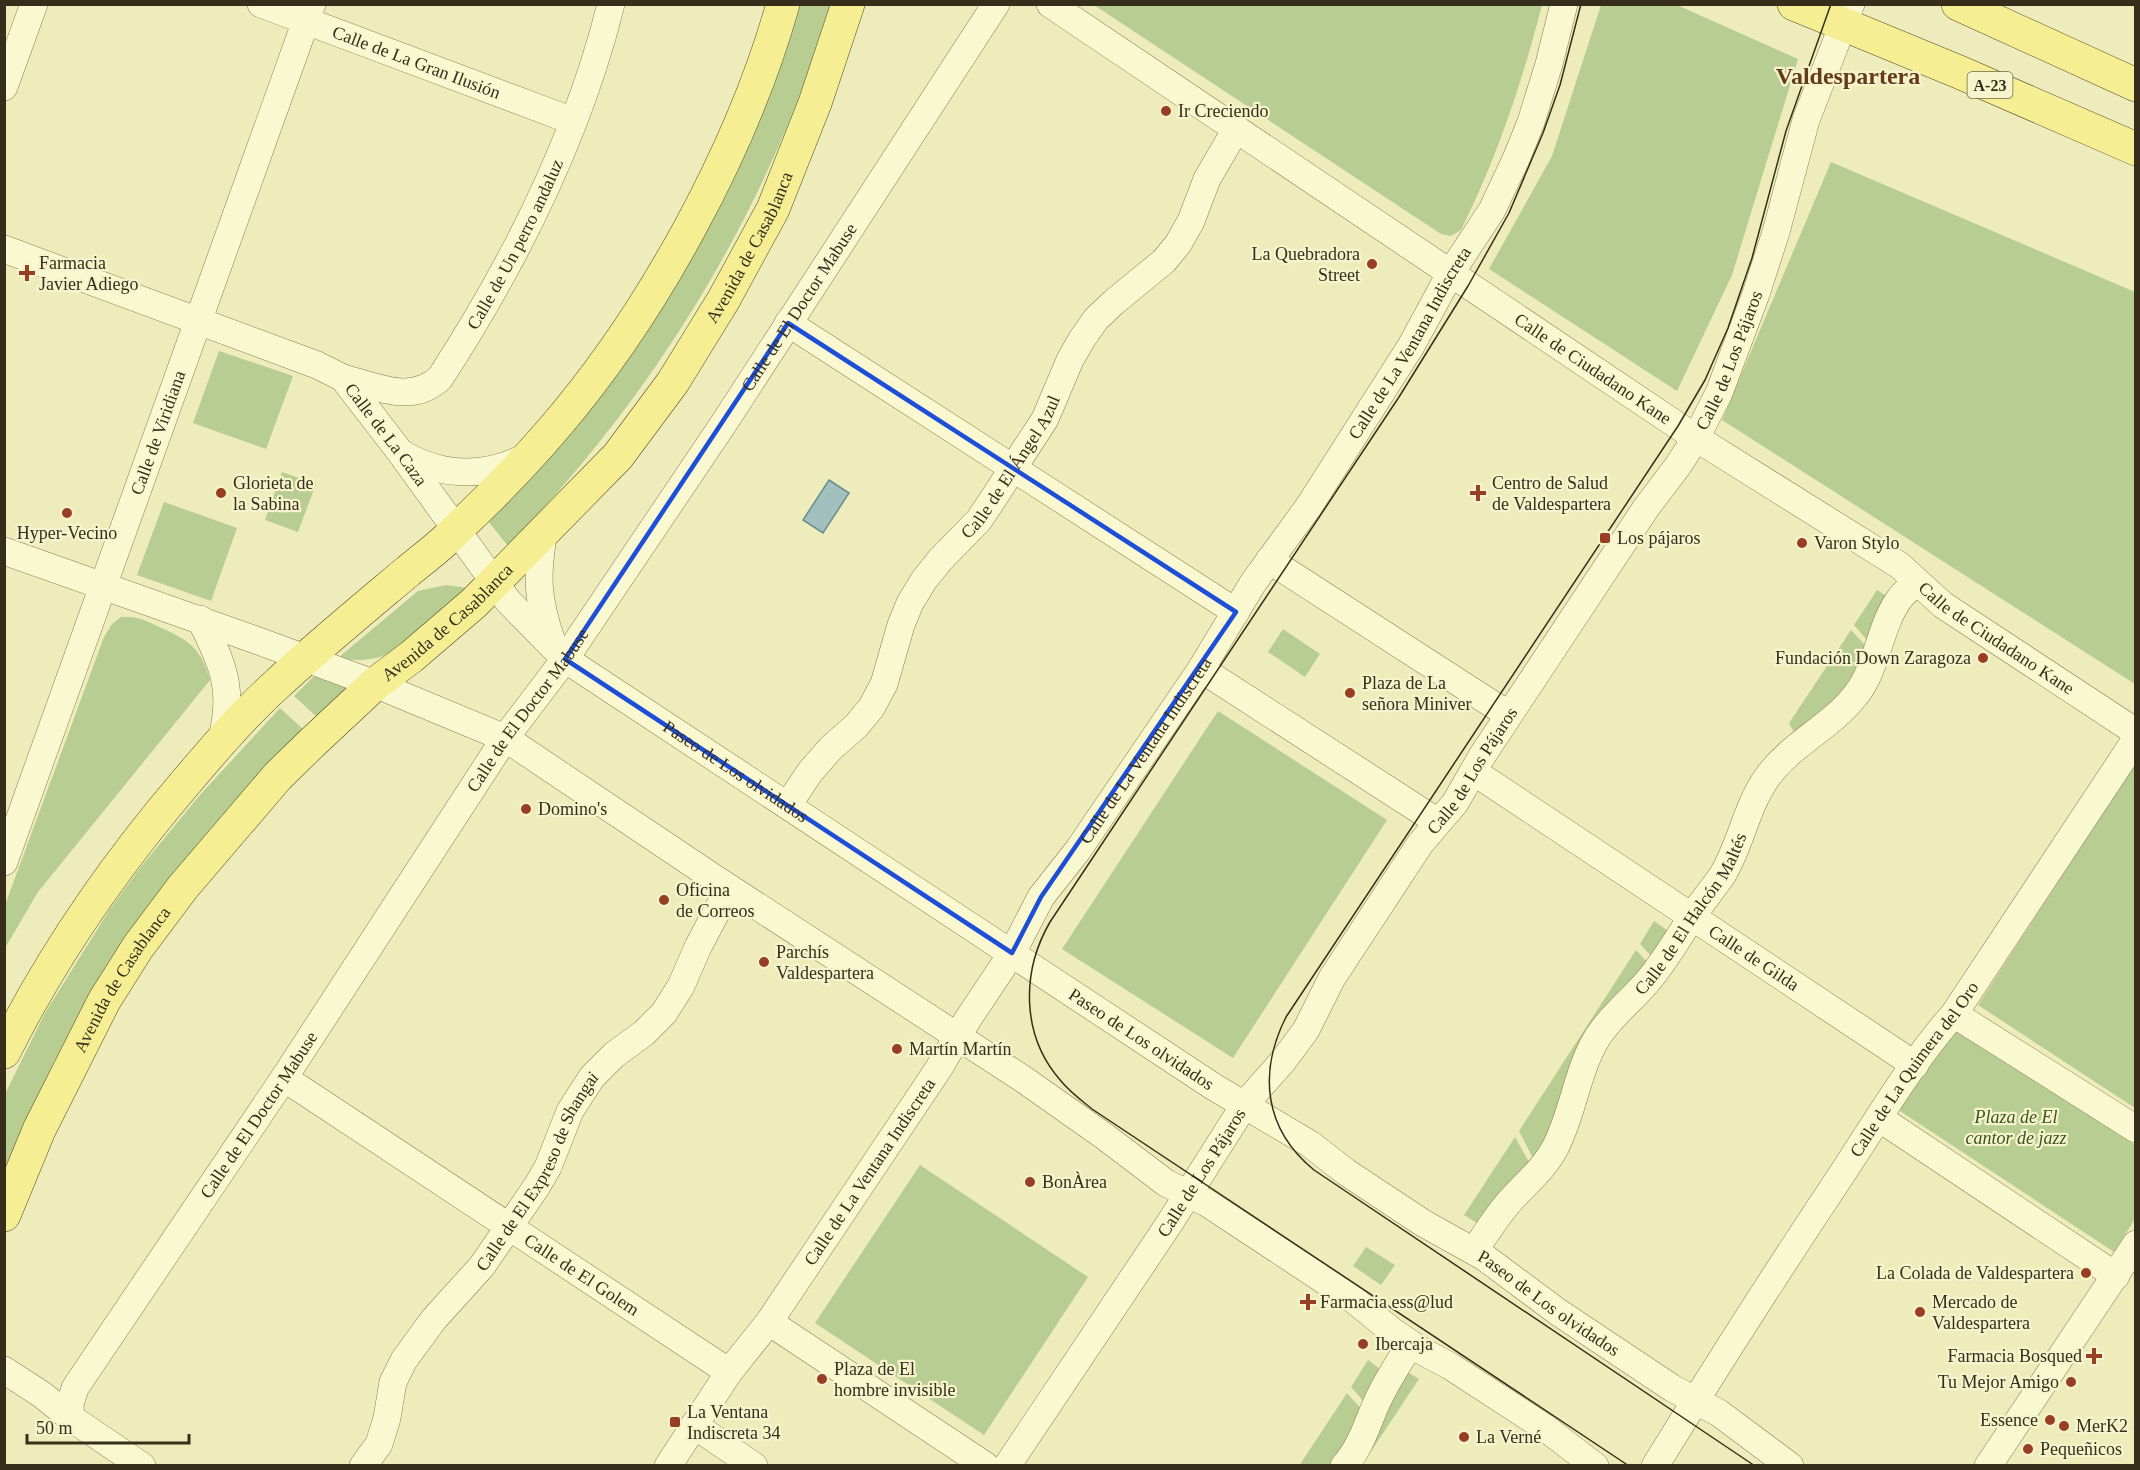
<svg xmlns="http://www.w3.org/2000/svg" width="2140" height="1470" font-family="Georgia,serif">
<rect width="100%" height="100%" fill="#efecbc"/>
<!-- green -->
<g fill="#b7cd91">
<path d="M797,5H831C817,46 804,88 786,129C720,285 626,424 508,546L488,521L561,439Z"/>
<path d="M1094,5H1542C1522,83 1497,157 1461,230L1451,236L1441,234Z"/>
<path d="M1601,5H1677L1798,59L1732,275L1677,391L1489,269L1552,156Z"/>
<path d="M1831,162L2135,292V684L1722,420Z"/>
<path d="M219,351L293,376L266,449L193,423Z"/>
<path d="M282,472L316,484L298,532L265,520Z"/>
<path d="M164,502L237,528L211,601L137,575Z"/>
<path d="M446,585L468,588L388,654C372,661 356,661 338,658L418,591Z"/>
<path d="M1877,590L1889,598L1867,640L1854,625Z"/>
<path d="M121,617C135,616 145,620 157,626C187,639 201,647 210,680L38,892L5,948V905L104,637L112,624Z"/>
<path d="M1283,629L1320,654L1305,677L1268,652Z"/>
<path d="M1851,630L1865,645C1850,691 1830,704 1795,734L1789,723Z"/>
<path d="M317,673L350,688L318,718L294,696Z"/>
<path d="M280,708L303,729L209,830L161,891L94,990L54,1062L5,1167V1094L45,1013L110,909L140,868L199,796Z"/>
<path d="M1218,711L1387,820L1233,1058L1062,949Z"/>
<path d="M2135,764H2136L2135,1108L1978,1005Z"/>
<path d="M1654,921L1671,933L1653,958L1640,944Z"/>
<path d="M1636,950L1649,964L1534,1160L1519,1131Z"/>
<path d="M1952,1025L2135,1145V1219L2114,1252L1897,1109Z"/>
<path d="M1515,1137L1530,1164L1477,1223L1464,1215Z"/>
<path d="M920,1165L1088,1277L984,1435L815,1323Z"/>
<path d="M1366,1247L1395,1265L1381,1285L1353,1266Z"/>
<path d="M1368,1360L1380,1369L1365,1403L1351,1387Z"/>
<path d="M1406,1371L1419,1379L1362,1465L1359,1466Z"/>
<path d="M1347,1393L1362,1410L1336,1458L1329,1465L1299,1466Z"/>
</g>
<!-- water -->
<path fill="#a1c0be" stroke="#688e8d" stroke-width="1.5" d="M829,480L849,493L823,533L803,520Z"/>
<g fill="none" stroke-linecap="round" stroke-linejoin="round">
<!-- minor casing -->
<g stroke="#877c55" stroke-width="28">
<g id="minor">
<path id="s1" d="M261,4L573,121"/>
<path id="s2" d="M1050,4L1696,438L1899,565L1943,605L2136,732"/>
<path d="M4,87L34,4"/>
<path id="s3" d="M4,249L317,365L343,378L400,452L508,601L565,659L1214,1087L1310,1144L1346,1172L1423,1223L1484,1257L1558,1312L1672,1388L1719,1413L1790,1466"/>
<path d="M788,323L1236,612"/>
<path id="s4" d="M343,378C376,386 411,405 440,378C514,264 578,137 611,4"/>
<path d="M403,454C444,478 487,477 528,456"/>
<path d="M544,531C536,576 537,599 552,642"/>
<path d="M4,551L253,639L375,684L505,738L714,878L1023,1079L1104,1136L1166,1183L1207,1203L1354,1300L1392,1331L1420,1350L1450,1366L1544,1427L1595,1466"/>
<path d="M1269,560L1509,715"/>
<path d="M200,619C223,663 235,691 221,741"/>
<path d="M1201,669L1438,822"/>
<path id="s5" d="M1474,772L1915,1065"/>
<path id="s6" d="M788,805L810,772L831,748L856,726L871,708L884,684L901,625L910,603L924,580L940,560L979,520L991,502L1045,419L1070,360L1082,339L1096,319L1114,302L1164,261L1178,244L1191,221L1207,179L1235,131"/>
<path id="s7" d="M4,862L312,4"/>
<path d="M1954,1014L2136,1129"/>
<path id="s8" d="M284,1078L729,1372"/>
<path d="M1879,1118L2116,1276"/>
<path id="s9" d="M1474,1251C1486,1234 1497,1215 1511,1200C1526,1183 1544,1169 1555,1148C1574,1112 1577,1068 1599,1035C1613,1014 1632,1000 1648,981C1664,962 1677,940 1691,918C1701,903 1713,889 1723,874C1741,844 1746,808 1766,779C1789,745 1830,728 1855,696C1878,668 1879,626 1900,598C1905,592 1911,587 1916,582"/>
<path d="M769,1322L986,1466"/>
<path d="M4,1370L41,1394L71,1418L142,1466"/>
<path id="s10" d="M71,1418L70,1404L75,1388L284,1078L505,738L565,659L724,423L996,4"/>
<path d="M694,1425L754,1466"/>
<path id="s11" d="M363,1466L379,1444L387,1418L393,1382L404,1360L434,1319L482,1266L537,1186L548,1167L570,1111L592,1077L614,1055L644,1033L664,1013L681,986L698,947L729,888"/>
<path id="s12" d="M668,1466L729,1372L769,1322L939,1068L968,1019L1012,953L1041,897L1078,850L1201,669L1253,583L1309,506L1411,346L1450,274L1492,210L1516,159L1531,122L1549,64L1564,4"/>
<path id="s13" d="M1007,1466L1169,1224L1245,1104L1283,1061L1306,1030L1332,978L1420,844L1455,803L1482,756L1646,508L1677,467L1696,438L1719,393L1756,294L1776,232L1806,120L1851,4"/>
<path d="M1344,1466C1361,1447 1367,1424 1377,1402C1386,1382 1399,1363 1410,1344"/>
<path id="s14" d="M1655,1466C1716,1367 1778,1270 1842,1174C1877,1121 1912,1061 1954,1014L2136,739"/>
<path d="M1988,1466L2136,1244"/>
</g>
</g>
<!-- major casing -->
<g stroke="#54482a" stroke-width="34">
<g id="major">
<path d="M1794,4L1959,72L2136,149"/>
<path d="M1958,4L2136,85"/>
<path d="M4,1052C53,954 115,865 186,782C214,749 243,715 276,685C318,646 363,609 407,572C424,558 442,545 457,529C491,497 524,463 554,428C652,314 742,150 783,4"/>
<path id="s15" d="M4,1215L39,1130L104,1001L138,947L183,887L278,776L315,740L375,684L411,657L474,603L618,456L673,382L724,299L773,209L815,103L848,4"/>
</g>
</g>
<!-- minor -->
<use href="#minor" stroke="#faf8d0" stroke-width="27"/>
<!-- major -->
<use href="#major" stroke="#f5ee92" stroke-width="33"/>
<!-- tram -->
<g stroke="#362e1b" stroke-width="1.5">
<path d="M1581,4L1560,85L1543,133L1509,213L1468,286L1399,397L1050,922C1021,972 1021,1036 1061,1081C1070,1092 1081,1100 1092,1109L1629,1466"/>
<path d="M1755,1466L1314,1170C1264,1129 1258,1073 1286,1017L1678,426L1705,380L1728,328L1752,258L1786,131L1831,4"/>
</g>
</g>
<!-- marked area -->
<path fill="none" stroke="#1d4ed8" stroke-width="4.5" stroke-linejoin="round" d="M788,323L1236,612L1041,897L1012,953L565,659Z"/>
<!-- markers -->
<g fill="#983f23" stroke="#f6f4cc" stroke-width="2">
<circle cx="1166" cy="111" r="6"/>
<circle cx="1372" cy="264" r="6"/>
<path d="M24 264h6v6h6v6h-6v6h-6v-6h-6v-6h6z"/>
<circle cx="221" cy="493" r="6"/>
<path d="M1475 484h6v6h6v6h-6v6h-6v-6h-6v-6h6z"/>
<circle cx="67" cy="513" r="6"/>
<rect x="1599" y="532" width="12" height="12" rx="3"/>
<circle cx="1802" cy="543" r="6"/>
<circle cx="1983" cy="658" r="6"/>
<circle cx="1350" cy="693" r="6"/>
<circle cx="526" cy="809" r="6"/>
<circle cx="664" cy="900" r="6"/>
<circle cx="764" cy="962" r="6"/>
<circle cx="897" cy="1049" r="6"/>
<circle cx="1030" cy="1182" r="6"/>
<circle cx="2086" cy="1273" r="6"/>
<path d="M1305 1293h6v6h6v6h-6v6h-6v-6h-6v-6h6z"/>
<circle cx="1920" cy="1312" r="6"/>
<circle cx="1363" cy="1344" r="6"/>
<path d="M2091 1347h6v6h6v6h-6v6h-6v-6h-6v-6h6z"/>
<circle cx="822" cy="1379" r="6"/>
<circle cx="2071" cy="1382" r="6"/>
<circle cx="2050" cy="1420" r="6"/>
<rect x="669" y="1416" width="12" height="12" rx="3"/>
<circle cx="2064" cy="1426" r="6"/>
<circle cx="1464" cy="1437" r="6"/>
<circle cx="2028" cy="1449" r="6"/>
</g>
<g text-anchor="middle" stroke-width="4.5" stroke-linejoin="round" paint-order="stroke">
<!-- shield labels -->
<rect fill="#f6f4cc" stroke="#706950" stroke-width="1.5" x="1967.5" y="72" width="45" height="26" rx="4.5"/>
<g font-size="16" font-weight="bold" fill="#362e1b">
<text x="1990" y="91">A-23</text>
</g>
<!-- street labels -->
<g font-size="18" fill="#362e1b" stroke="#f6f4cc">
<text dy="6" stroke="none"><textPath href="#s1" startOffset="166">Calle de La Gran Ilusión</textPath></text>
<text dy="6" stroke="none"><textPath href="#s4" startOffset="256">Calle de Un perro andaluz</textPath></text>
<text dy="6" stroke="none"><textPath href="#s15" startOffset="1236">Avenida de Casablanca</textPath></text>
<text dy="6" stroke="none"><textPath href="#s10" startOffset="1332">Calle de El Doctor Mabuse</textPath></text>
<text dy="6" stroke="none"><textPath href="#s12" startOffset="1347">Calle de La Ventana Indiscreta</textPath></text>
<text dy="6" stroke="none"><textPath href="#s13" startOffset="1324">Calle de Los Pájaros</textPath></text>
<text dy="6" stroke="none"><textPath href="#s2" startOffset="654">Calle de Ciudadano Kane</textPath></text>
<text dy="6" stroke="none"><textPath href="#s7" startOffset="456">Calle de Viridiana</textPath></text>
<text dy="6" stroke="none"><textPath href="#s3" startOffset="434">Calle de La Caza</textPath></text>
<text dy="6" stroke="none"><textPath href="#s6" startOffset="411">Calle de El Ángel Azul</textPath></text>
<text dy="6" stroke="none"><textPath href="#s15" startOffset="750">Avenida de Casablanca</textPath></text>
<text dy="6" stroke="none"><textPath href="#s2" startOffset="1140">Calle de Ciudadano Kane</textPath></text>
<text dy="6" stroke="none"><textPath href="#s10" startOffset="846">Calle de El Doctor Mabuse</textPath></text>
<text dy="6" stroke="none"><textPath href="#s12" startOffset="861">Calle de La Ventana Indiscreta</textPath></text>
<text dy="6" stroke="none"><textPath href="#s13" startOffset="838">Calle de Los Pájaros</textPath></text>
<text dy="6" stroke="none"><textPath href="#s3" startOffset="926">Paseo de Los olvidados</textPath></text>
<text dy="6" stroke="none"><textPath href="#s9" startOffset="406">Calle de El Halcón Maltés</textPath></text>
<text dy="6" stroke="none"><textPath href="#s5" startOffset="336">Calle de Gilda</textPath></text>
<text dy="6" stroke="none"><textPath href="#s15" startOffset="264">Avenida de Casablanca</textPath></text>
<text dy="6" stroke="none"><textPath href="#s3" startOffset="1412">Paseo de Los olvidados</textPath></text>
<text dy="6" stroke="none"><textPath href="#s14" startOffset="474">Calle de La Quimera del Oro</textPath></text>
<text dy="6" stroke="none"><textPath href="#s10" startOffset="360">Calle de El Doctor Mabuse</textPath></text>
<text dy="6" stroke="none"><textPath href="#s11" startOffset="348">Calle de El Expreso de Shangai</textPath></text>
<text dy="6" stroke="none"><textPath href="#s12" startOffset="357">Calle de La Ventana Indiscreta</textPath></text>
<text dy="6" stroke="none"><textPath href="#s13" startOffset="352">Calle de Los Pájaros</textPath></text>
<text dy="6" stroke="none"><textPath href="#s8" startOffset="357">Calle de El Golem</textPath></text>
<text dy="6" stroke="none"><textPath href="#s3" startOffset="1898">Paseo de Los olvidados</textPath></text>
</g>
<!-- poi labels -->
<g font-size="18" fill="#362e1b" stroke="#f6f4cc" text-anchor="start">
<text x="1178" y="117">Ir Creciendo</text>
<text x="1360" y="260" text-anchor="end">La Quebradora<tspan x="1360" dy="21">Street</tspan></text>
<text x="39" y="269">Farmacia<tspan x="39" dy="21">Javier Adiego</tspan></text>
<text x="233" y="489">Glorieta de<tspan x="233" dy="21">la Sabina</tspan></text>
<text x="1492" y="489">Centro de Salud<tspan x="1492" dy="21">de Valdespartera</tspan></text>
<text x="67" y="539" text-anchor="middle">Hyper-Vecino</text>
<text x="1617" y="544">Los pájaros</text>
<text x="1814" y="549">Varon Stylo</text>
<text x="1971" y="664" text-anchor="end">Fundación Down Zaragoza</text>
<text x="1362" y="689">Plaza de La<tspan x="1362" dy="21">señora Miniver</tspan></text>
<text x="538" y="815">Domino's</text>
<text x="676" y="896">Oficina<tspan x="676" dy="21">de Correos</tspan></text>
<text x="776" y="958">Parchís<tspan x="776" dy="21">Valdespartera</tspan></text>
<text x="909" y="1055">Martín Martín</text>
<text x="1042" y="1188">BonÀrea</text>
<text x="2074" y="1279" text-anchor="end">La Colada de Valdespartera</text>
<text x="1320" y="1308">Farmacia ess@lud</text>
<text x="1932" y="1308">Mercado de<tspan x="1932" dy="21">Valdespartera</tspan></text>
<text x="1375" y="1350">Ibercaja</text>
<text x="2082" y="1362" text-anchor="end">Farmacia Bosqued</text>
<text x="834" y="1375">Plaza de El<tspan x="834" dy="21">hombre invisible</tspan></text>
<text x="2059" y="1388" text-anchor="end">Tu Mejor Amigo</text>
<text x="687" y="1418">La Ventana<tspan x="687" dy="21">Indiscreta 34</tspan></text>
<text x="2038" y="1426" text-anchor="end">Essence</text>
<text x="2076" y="1432">MerK2</text>
<text x="1476" y="1443">La Verné</text>
<text x="2040" y="1455">Pequeñicos</text>
</g>
<!-- park labels -->
<g font-size="18" font-style="italic" fill="#3a5321" stroke="#f6f4cc">
<text x="2016" y="1123">Plaza de El<tspan x="2016" dy="21">cantor de jazz</tspan></text>
</g>
<!-- district labels -->
<g font-size="24" font-weight="bold" fill="#643b19" stroke="#f6f4cc">
<text x="1848" y="84">Valdespartera</text>
</g>
</g>
<!-- border -->
<rect width="2140" height="1470" fill="none" stroke="#362e1b" stroke-width="12"/>
<!-- scale -->
<path d="M27 1434v9h162v-9" fill="none" stroke="#362e1b" stroke-width="3"/>
<text x="36" y="1434" font-size="18" fill="#362e1b" stroke="#f6f4cc" stroke-width="4.5" paint-order="stroke">50 m</text>
</svg>
